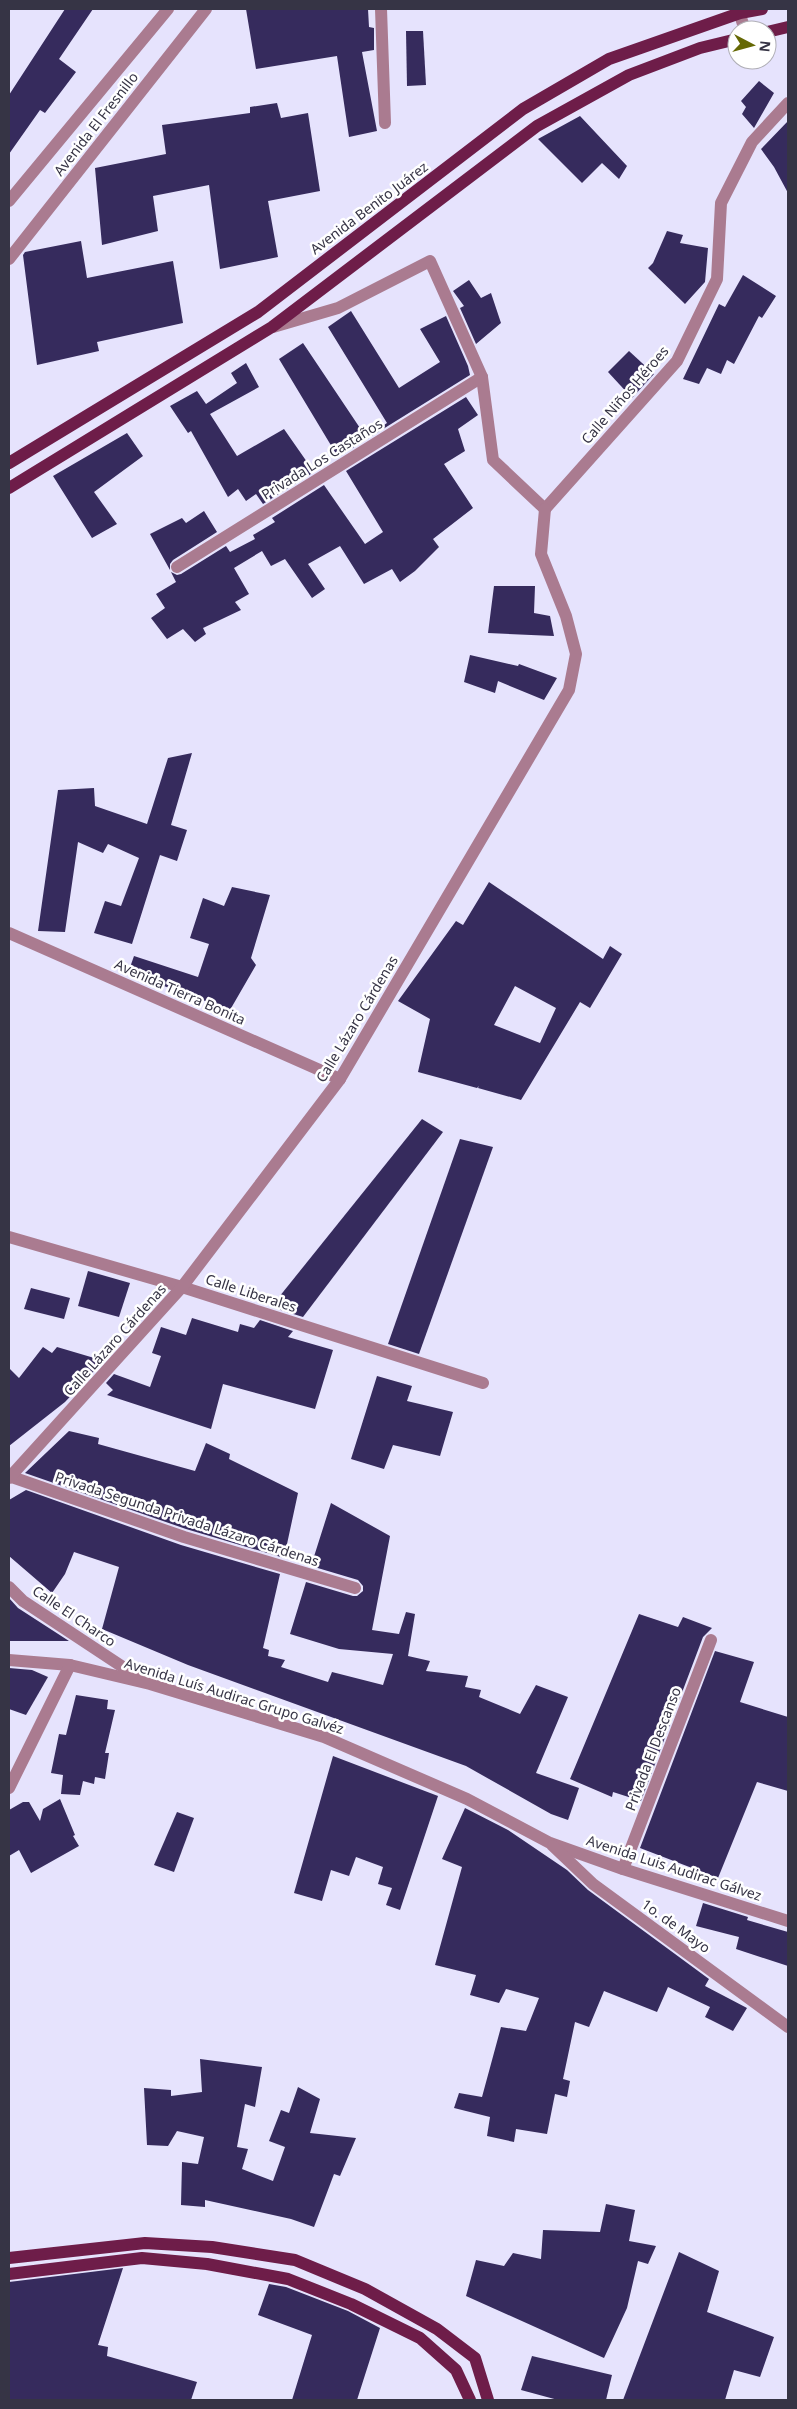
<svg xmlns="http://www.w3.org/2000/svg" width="797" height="2409" font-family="'Noto Sans',sans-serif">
<rect width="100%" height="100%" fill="#e6e3fd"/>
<!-- building -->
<g fill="#362b5d" fill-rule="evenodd">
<path d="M65,9H93L59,59L76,72L45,113L40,110L9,154V95Z"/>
<path d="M246,9H368L369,27L374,28V50L362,52L377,131L349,137L337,56L256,69Z"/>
<path d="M406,31H423L426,85L407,86Z"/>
<path d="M759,81L774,93L754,128L742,114L746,107L741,101Z"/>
<path d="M277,103L281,118L308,113L320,191L268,201L278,257L220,269L209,185L153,196L158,231L102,245L95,168L166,154L162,125L250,113V107Z"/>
<path d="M580,116L627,166L619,179L602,163L582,183L538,139Z"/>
<path d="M788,121V193L774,167L761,149Z"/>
<path d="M667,231L683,235L680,243L708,248L705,282L685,304L648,268L653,263Z"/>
<path d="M81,241L87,278L173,261L183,323L97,342L99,351L37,365L23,255L25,252Z"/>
<path d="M743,275L776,296L762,318L759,316L734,364L727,360L721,374L707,368L699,384L683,379L719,304L725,307Z"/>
<path d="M469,280L481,298L491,293L501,323L476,344L460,308L464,306L453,291Z"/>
<path d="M351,311L399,388L440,362L420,329L446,316L468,366L470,375L338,457L279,359L303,343L366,437L387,423L328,327Z"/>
<path d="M629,351L654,374L632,398L608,372Z"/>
<path d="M246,363L259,387L210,414L237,456L284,429L314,472L263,504L256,494L246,501L238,489L228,497L191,431L188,433L170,406L197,391L206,404L237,383L231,373Z"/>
<path d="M466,397L478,415L458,429L465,451L444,464L473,508L433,539L439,547L415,571L400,582L392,569L364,584L340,546L308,564L325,589L312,598L285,559L271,566L262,551L234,568L249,594L235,602L241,610L203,628L206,634L195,642L183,629L167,639L151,618L165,608L156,594L176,582L171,572L177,575L181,574L226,546L230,552L255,539L253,535L275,522L272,518L324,485L365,544L383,532L346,471Z"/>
<path d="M127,433L143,456L94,492L117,524L92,538L53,476Z"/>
<path d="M204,511L217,532L173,560L170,564V570L150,534L182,518L186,523Z"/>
<path d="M494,586H535L534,613L550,616L554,636L488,633Z"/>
<path d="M470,655L518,666L519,664L557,678L544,700L498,681L495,693L464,682Z"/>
<path d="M192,753L171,825L187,830L177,861L160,855L132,944L94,933L105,901L121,906L139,858L108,844L103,853L78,842L65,932L38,931L58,790L94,788L95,806L147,824L168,758Z"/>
<path d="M489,882L603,959L610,946L622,954L590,1008L580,1002L521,1100L478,1088L479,1086L477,1088L418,1072L430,1019L398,1001L456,921L463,925ZM515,986L556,1008L540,1043L494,1025Z"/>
<path d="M232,887L270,895L251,958L256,965L230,1010L128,973L134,956L198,977L209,944L190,938L203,898L224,906Z"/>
<path d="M422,1119L443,1132L303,1317L271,1307Z"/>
<path d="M460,1139L493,1147L419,1354L388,1344Z"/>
<path d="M88,1271L130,1283L119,1317L78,1306Z"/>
<path d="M31,1288L70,1298L64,1319L24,1309Z"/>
<path d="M192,1318L238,1332L240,1324L254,1328L260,1320L293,1331L288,1337L333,1350L315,1409L223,1384L211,1429L107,1395L113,1390L106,1383L114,1374L150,1387L161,1356L152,1353L161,1327L186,1335Z"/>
<path d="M43,1347L52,1353L57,1347L101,1360L95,1367L97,1368L65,1402L9,1446V1368L19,1378Z"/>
<path d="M377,1376L412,1386L407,1401L453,1412L440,1456L393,1445L384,1469L351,1459Z"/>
<path d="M69,1431L99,1438L98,1444L195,1471L206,1443L230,1454L229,1459L298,1493L284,1558L186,1529L25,1473Z"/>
<path d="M26,1490L181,1545L280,1574L263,1648L269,1650L268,1656L285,1660L281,1667L328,1682L332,1672L383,1685L393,1654L339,1649L290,1634L306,1582L353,1596H357L363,1591V1586L358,1580L311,1566L331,1503L390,1536L372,1630L399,1634L406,1612L415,1614L408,1656L430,1661L426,1671L468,1676L465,1687L481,1690L479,1697L520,1714L536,1685L568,1697L536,1773L579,1788L568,1820L551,1814L466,1766L188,1665L102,1629L119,1567L74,1552L65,1574L52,1593L9,1556V1500Z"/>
<path d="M9,1598L18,1608L69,1641H9Z"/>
<path d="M639,1614L678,1627L683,1617L712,1628L703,1637L641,1801L613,1792L612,1797L570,1779Z"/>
<path d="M715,1651L754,1662L740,1702L788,1717V1791L757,1782L718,1878L640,1848Z"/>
<path d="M9,1668L32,1670L48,1677L26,1715L9,1709Z"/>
<path d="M76,1695L108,1700L107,1709L115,1710L105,1753H109L105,1779L95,1777L94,1784L83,1781L80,1795L61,1794L63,1775L51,1773L59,1734L66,1735Z"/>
<path d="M333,1756L438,1796L400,1910L386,1905L392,1888L378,1884L383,1867L356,1857L349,1876L331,1870L322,1901L294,1893Z"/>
<path d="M60,1799L75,1835L73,1836L79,1846L31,1873L19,1850L9,1856V1810L23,1802H29L40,1821L43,1809Z"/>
<path d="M465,1808L508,1830L567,1870L588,1890L709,1979L705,1986L747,2008L733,2031L705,2017L710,2007L668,1987L657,2012L604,1991L589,2027L575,2022L563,2079L570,2081L567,2097L555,2094L547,2134L516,2129L514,2142L487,2136L490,2117L454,2108L459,2093L482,2097L501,2027L526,2031L539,1998L506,1989L499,2003L470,1995L476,1975L435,1965L462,1867L442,1859Z"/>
<path d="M177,1812L194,1818L174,1872L154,1865Z"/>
<path d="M703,1903L748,1917L747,1920L788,1932V1966L736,1949L739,1937L696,1926Z"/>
<path d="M200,2059L262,2067L255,2107L245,2104L237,2147L248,2149L242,2169L273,2181L285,2147L269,2141L281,2110L289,2113L298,2087L320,2099L310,2133L356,2138L340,2176L334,2174L314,2227L291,2219L205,2200V2207L181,2205L182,2162L198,2164L204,2137L177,2131L168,2146L147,2145L144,2088L171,2090V2096L202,2092Z"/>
<path d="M606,2204L635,2210L629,2241L656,2246L648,2264L638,2261L627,2308L604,2358L466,2296L476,2260L504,2266L513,2253L541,2259L543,2230L600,2232Z"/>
<path d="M679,2252L719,2271L707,2312L774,2337L760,2377L734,2370L725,2400H623Z"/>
<path d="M123,2268L98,2345L108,2347L107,2356L197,2382L191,2400H9V2282Z"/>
<path d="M269,2284L286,2287L348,2311L380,2328L357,2400H292L312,2335L258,2315Z"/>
<path d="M532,2356L612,2375L606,2400H558L521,2390Z"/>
</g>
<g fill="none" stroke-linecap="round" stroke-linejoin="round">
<!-- minor -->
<g stroke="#aa7b90" stroke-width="12">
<path d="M381,9L385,123"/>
<path d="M738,9L745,30"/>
<path d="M9,201L168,9"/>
<path d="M9,259L206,9"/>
<path d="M273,327L338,308L430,261L482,377L493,460L545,509"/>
<path d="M545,509L677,361L717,279L721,203L752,142L788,103"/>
<path d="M177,567L482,377"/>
<path d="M9,933L340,1079"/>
<path d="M9,1237L182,1287L483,1383"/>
<path d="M9,1476L184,1537L355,1588"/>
<path d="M9,1478L182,1287L340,1079L569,690L576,654L566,616L541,554L545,509"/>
<path d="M9,1587L23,1601L141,1679"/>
<path d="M9,1660L70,1665L150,1684L324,1737L467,1799L550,1843L623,1869L788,1921"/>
<path d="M9,1788L70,1665"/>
<path d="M553,1846L593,1884L788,2027"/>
<path d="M623,1869L711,1640"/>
</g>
<!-- major -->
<g stroke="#6e1d49" stroke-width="12">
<path d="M767,32L788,27"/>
<path d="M9,463L258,312L523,109L609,59L740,13L762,9"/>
<path d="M9,488L272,327L537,126L629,75L700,48L737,39"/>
<path d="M9,2258L145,2243L212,2247L295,2260L365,2289L437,2329L475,2358L488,2400"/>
<path d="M9,2274L142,2258L207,2264L288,2279L351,2304L420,2338L456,2370L470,2400"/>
</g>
</g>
<g text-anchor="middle" stroke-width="5" stroke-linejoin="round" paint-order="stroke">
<!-- street labels -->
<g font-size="14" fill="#363445" stroke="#fff">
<text transform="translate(96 124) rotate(-52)" y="5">Avenida El Fresnillo</text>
<text transform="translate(369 208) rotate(-37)" y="5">Avenida Benito Juárez</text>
<text transform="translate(625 395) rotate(-49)" y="5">Calle Niños Héroes</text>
<text transform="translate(322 459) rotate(-32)" y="5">Privada Los Castaños</text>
<text transform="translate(180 992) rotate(24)" y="5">Avenida Tierra Bonita</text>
<text transform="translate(357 1019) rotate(-59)" y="5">Calle Lázaro Cárdenas</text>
<text transform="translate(251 1293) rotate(18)" y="5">Calle Liberales</text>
<text transform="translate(115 1340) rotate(-48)" y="5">Calle Lázaro Cárdenas</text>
<text transform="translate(187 1519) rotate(18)" y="5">Privada Segunda Privada Lázaro Cárdenas</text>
<text transform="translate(74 1616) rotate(34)" y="5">Calle El Charco</text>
<text transform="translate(234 1696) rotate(17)" y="5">Avenida Luís Audirac Grupo Galvéz</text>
<text transform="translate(653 1749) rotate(-69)" y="5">Privada El Descanso</text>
<text transform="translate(674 1868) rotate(18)" y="5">Avenida Luis Audirac Gálvez</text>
<text transform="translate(676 1926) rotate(36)" y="5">1o. de Mayo</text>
</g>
</g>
<!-- border -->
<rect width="797" height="2409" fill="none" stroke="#363445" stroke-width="20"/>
<!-- north arrow -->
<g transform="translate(752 45) rotate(96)"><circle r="24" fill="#ffffff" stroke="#afaeb5"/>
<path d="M0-4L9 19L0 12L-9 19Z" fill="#656804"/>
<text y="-8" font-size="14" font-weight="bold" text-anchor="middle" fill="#363445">N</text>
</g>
</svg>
